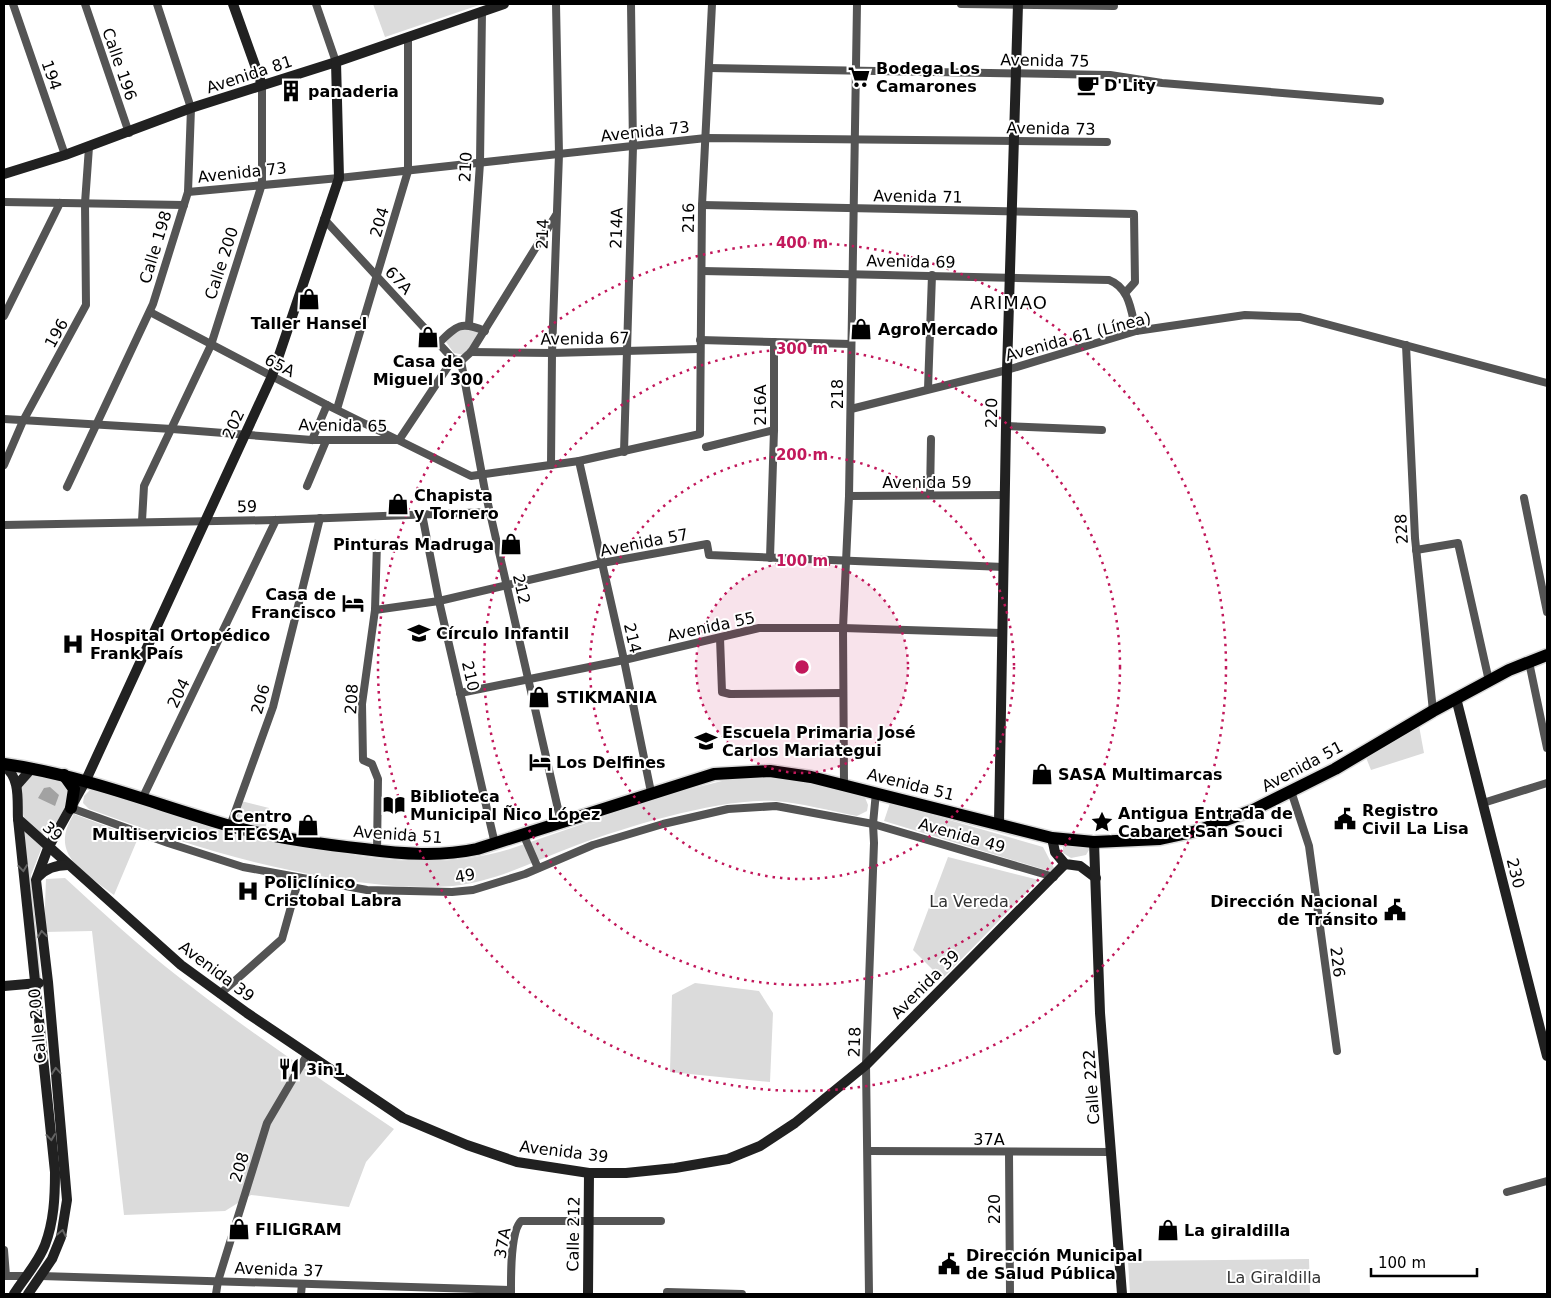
<svg xmlns="http://www.w3.org/2000/svg" width="1551" height="1298" font-family="'DejaVu Sans',sans-serif">
<rect width="100%" height="100%" fill="#fff"/>
<!-- green -->
<g fill="#dbdbdb">
<path d="M373,4H482L385,37Z"/>
<path d="M469,328L479,333L465,355L454,353L446,342L455,331Z"/>
<path d="M1419,726L1424,753L1371,770L1365,755Z"/>
<path d="M36,774L63,781L68,786L70,798L51,833L40,835L24,820L19,789L30,775Z"/>
<path d="M781,777L864,795L868,805L867,811L857,816C830,811 802,803 775,801C720,798 629,826 577,845C536,860 498,881 453,886C415,889 375,885 338,879C248,865 174,840 89,809L83,803L84,796L92,788C138,801 185,813 231,826C321,851 418,877 510,849L670,794L734,778Z"/>
<path d="M241,801L269,808L265,832L235,823Z"/>
<path d="M890,803L1043,847L1054,868L1052,872L884,821Z"/>
<path d="M74,814L138,838L114,895C86,873 47,855 74,814Z"/>
<path d="M22,827L42,847L31,875L41,979H39Z"/>
<path d="M1063,845L1089,847V850L1086,855L1071,858L1063,853Z"/>
<path d="M948,857L1039,880L942,979L913,950Z"/>
<path d="M65,878C103,913 140,947 180,978C249,1032 322,1080 394,1129L366,1162L349,1207L251,1195L225,1211L124,1215L92,931L44,932L46,879Z"/>
<path d="M695,983L759,991L773,1013L770,1082L670,1072L672,995Z"/>
<path d="M1309,1259L1310,1294H1130L1128,1261Z"/>
</g>
<!-- water -->
<path fill="#a2a2a2" d="M50,787L59,795L55,806L38,798L44,788Z"/>
<g fill="none" stroke-linecap="round" stroke-linejoin="round">
<!-- primary casing -->
<g stroke="#dbdbdb" stroke-width="15">
<g id="primary">
<path d="M4,764C82,775 154,804 230,826C274,838 319,844 364,849C402,854 440,857 477,849L714,774L770,771L811,777L1052,838L1094,842L1160,839L1197,831L1253,810L1335,769L1433,711L1509,670L1547,655"/>
<path d="M64,775L74,789L71,808"/>
</g>
</g>
<!-- street -->
<g stroke="#545454" stroke-width="8">
<path d="M13,4L65,155"/>
<path d="M85,4L129,133"/>
<path d="M316,4L336,62"/>
<path d="M961,4L1114,6"/>
<path d="M709,68L1110,75L1162,83L1380,101"/>
<path d="M188,192L339,178L706,138L1107,142"/>
<path d="M4,202L184,205"/>
<path d="M702,205L1134,214L1135,282L1126,292"/>
<path d="M324,219L453,359L461,361L471,352L556,215"/>
<path d="M702,271L1109,280C1130,288 1131,311 1136,331"/>
<path d="M150,312L327,405L471,476L579,461L700,434L702,205L712,4"/>
<path d="M4,316L60,203"/>
<path d="M469,324L480,163L482,11"/>
<path d="M700,340L851,344"/>
<path d="M439,343C457,325 461,321 485,331"/>
<path d="M1406,345L1415,538L1433,711"/>
<path d="M471,352L552,353L699,349"/>
<path d="M461,361L485,491L561,822"/>
<path d="M928,389L932,275"/>
<path d="M337,409L408,171V37"/>
<path d="M851,409L1007,370L1136,331L1245,315L1300,317L1547,383"/>
<path d="M4,419L172,429L312,440H396"/>
<path d="M1006,426L1102,430"/>
<path d="M312,440L327,405"/>
<path d="M399,440L453,359"/>
<path d="M706,447L774,430"/>
<path d="M624,452L633,147L631,4"/>
<path d="M579,461L624,660L651,792"/>
<path d="M4,465L23,421L86,305L85,203L89,147"/>
<path d="M551,465L552,353L559,154L556,4"/>
<path d="M307,486L326,441"/>
<path d="M67,487L153,304L188,192L191,108L157,4"/>
<path d="M930,495L931,439"/>
<path d="M849,496L1004,495"/>
<path d="M1524,498L1547,612"/>
<path d="M422,514L439,601L495,844"/>
<path d="M142,521L144,486L211,345L262,184V85"/>
<path d="M4,525L276,520L490,512"/>
<path d="M377,543L375,610L362,704L363,760L372,764L378,779L377,851"/>
<path d="M1416,550L1458,543L1489,681"/>
<path d="M770,558L774,430V342"/>
<path d="M375,610L439,601L602,563L707,544L709,555L1004,567"/>
<path d="M720,638L722,692L730,694L843,693"/>
<path d="M1529,662L1547,748"/>
<path d="M460,693L624,660L759,628H843L1002,633"/>
<path d="M844,784L843,628L849,496L857,4"/>
<path d="M1291,791L1309,846L1337,1051"/>
<path d="M143,797L276,520"/>
<path d="M1483,803L1547,783"/>
<path d="M71,808L168,843L243,867L367,890L452,892L473,890L525,874L593,845L663,824L728,809L776,806L873,824L1054,877"/>
<path d="M230,826L273,707L320,518"/>
<path d="M524,836L538,868"/>
<path d="M220,994L282,939L299,878"/>
<path d="M868,1151L1111,1152"/>
<path d="M1009,1153L1010,1294"/>
<path d="M1507,1192L1547,1181"/>
<path d="M4,1250L6,1276"/>
<path d="M4,1276H27"/>
<path d="M41,1276L511,1290"/>
<path d="M216,1294L218,1281L267,1123L307,1055"/>
<path d="M301,1294L302,1284"/>
<path d="M511,1294C511,1277 510,1232 521,1221H661"/>
<path d="M667,1294V1292L742,1294"/>
<path d="M869,1294L866,1065L874,843L873,824L876,792"/>
</g>
<!-- secondary -->
<g stroke="#212121" stroke-width="10">
<path d="M233,4L262,85"/>
<path d="M4,174L65,155L191,108L336,62L504,4"/>
<path d="M1456,698L1547,1056"/>
<path d="M4,766C21,778 17,801 18,819L55,1172C55,1197 54,1221 45,1245C38,1263 24,1278 14,1294"/>
<path d="M17,785L32,768"/>
<path d="M18,819L181,965L247,1013L403,1118L467,1145L517,1162L589,1173H626L675,1168L728,1159L760,1146L795,1123L866,1065L1065,864"/>
<path d="M999,823L1007,370L1018,4"/>
<path d="M1052,838L1055,852L1065,864L1080,866L1096,878"/>
<path d="M1094,842L1100,1013L1122,1294"/>
<path d="M38,877C46,868 56,865 68,865"/>
<path d="M4,986L39,983"/>
<path d="M28,1294L52,1259L61,1237L67,1200L48,982L36,880L48,848L86,780L272,376L339,178L336,62"/>
<path d="M588,1294L589,1173"/>
</g>
<!-- primary -->
<use href="#primary" stroke="#000" stroke-width="12"/>
</g>
<!-- one-way arrows -->
<defs><path id="oneway-chevron" d="M-2-3.5L2.5 0L-2 3.5" fill="none" stroke-width="1.6" stroke-linecap="round" stroke-linejoin="round" transform="scale(1.25)"/></defs>
<g stroke="#646464">
<use href="#oneway-chevron" transform="translate(23 868) rotate(84)"/>
<use href="#oneway-chevron" transform="translate(42 934) rotate(-97)"/>
<use href="#oneway-chevron" transform="translate(56 1071) rotate(-95)"/>
<use href="#oneway-chevron" transform="translate(51 1137) rotate(84)"/>
<use href="#oneway-chevron" transform="translate(62 1233) rotate(-78)"/>
</g>
<!-- distance rings -->
<circle cx="802" cy="667" r="106" fill="#c2185b" fill-opacity=".12"/>
<g fill="none" stroke="#c2185b" stroke-width="2.5" stroke-dasharray="2.5 5">
<circle cx="802" cy="667" r="106"/>
<circle cx="802" cy="667" r="212"/>
<circle cx="802" cy="667" r="318"/>
<circle cx="802" cy="667" r="424"/>
</g>
<!-- icons -->
<defs>
<g id="supermarket-bare" transform="scale(1.725)"><path d="M-6-5.5h2.5l.6 2H6L4.5 2H-2.5L-4.4-4H-6ZM-1.5 3.2a1.3 1.3 0 1 0 .1 0ZM3 3.2a1.3 1.3 0 1 0 .1 0Z" fill="#000" stroke="#fff" stroke-width="2.5" paint-order="stroke"/></g>
<g id="cafe-bare" transform="scale(1.725)"><path d="M-5.5-4.5H6V0H3Q3 3.5 0 3.5H-2.5Q-5.5 3.5-5.5 0ZM3-3.2v2h1.7v-2ZM-6 4.5H4V6H-6Z" fill="#000" stroke="#fff" stroke-width="2.5" paint-order="stroke"/></g>
<g id="building-bare" transform="scale(1.725)"><path d="M-4-6H4V6H1V3H-1V6H-4ZM-2.5-4.3h1.7v1.8h-1.7ZM.8-4.3h1.7v1.8H.8ZM-2.5-1h1.7V.8h-1.7ZM.8-1h1.7V.8H.8Z" fill="#000" stroke="#fff" stroke-width="2.5" paint-order="stroke"/></g>
<g id="shop-bare" transform="scale(1.725)"><path d="M-5-2.5h2.3a2.7 3.5 0 0 1 5.4 0H5L5.5 6h-11ZM-1.5-2.5h3a1.5 2.3 0 0 0-3 0Z" fill="#000" stroke="#fff" stroke-width="2.5" paint-order="stroke"/></g>
<g id="hotel-bare" transform="scale(1.725)"><path d="M-6-4.5h1.5V1H6V5H4.5V3h-9V5H-6ZM-4 0a1.8 1.8 0 1 1 3.6 0ZM.5 0V-2.5h3Q6-2.5 6 0Z" fill="#000" stroke="#fff" stroke-width="2.5" paint-order="stroke"/></g>
<g id="school-bare" transform="scale(1.725)"><path d="M0-5L7-2L0 1L-7-2ZM-4 1L0 2.5L4 1V4Q0 6-4 4Z" fill="#000" stroke="#fff" stroke-width="2.5" paint-order="stroke"/></g>
<g id="hospital-bare" transform="scale(1.725)"><path d="M-5-5h3v3.5h4V-5h3V5h-3V1.5h-4V5h-3Z" fill="#000" stroke="#fff" stroke-width="2.5" paint-order="stroke"/></g>
<g id="library-bare" transform="scale(1.725)"><path d="M-6-4Q-3-5.5-.7-3.5V5Q-3 3-6 4ZM6-4Q3-5.5 .7-3.5V5Q3 3 6 4Z" fill="#000" stroke="#fff" stroke-width="2.5" paint-order="stroke"/></g>
<g id="civic-bare" transform="scale(1.725)"><path d="M-.6-6.5H3V-4.5H.6V-3L4-1V1h2V6H-6V1h2V-1L-.6-3ZM-1.2 2.5V6h2.4V2.5Z" fill="#000" stroke="#fff" stroke-width="2.5" paint-order="stroke"/></g>
<g id="sight-bare" transform="scale(1.725)"><path d="M0-6L1.8-2.2L6-1.7L2.9 1.2L3.7 5.4L0 3.3L-3.7 5.4L-2.9 1.2L-6-1.7L-1.8-2.2Z" fill="#000" stroke="#fff" stroke-width="2.5" paint-order="stroke"/></g>
<g id="restaurant-bare" transform="scale(1.725)"><path d="M-5-6h1v4h1v-4h1v4h1v-4h1v5L-1.5 .5V6h-2V.5L-5-1ZM5-6V6H3V1.5H1.5Q1.5-4 5-6Z" fill="#000" stroke="#fff" stroke-width="2.5" paint-order="stroke"/></g>
</defs>
<g fill-rule="evenodd">
<use href="#supermarket-bare" x="859" y="77"/>
<use href="#cafe-bare" x="1088" y="85"/>
<use href="#building-bare" x="291" y="91"/>
<use href="#shop-bare" x="309" y="299"/>
<use href="#shop-bare" x="861" y="329"/>
<use href="#shop-bare" x="428" y="337"/>
<use href="#shop-bare" x="398" y="504"/>
<use href="#shop-bare" x="511" y="544"/>
<use href="#hotel-bare" x="353" y="603"/>
<use href="#school-bare" x="419" y="633"/>
<use href="#hospital-bare" x="73" y="644"/>
<use href="#shop-bare" x="539" y="697"/>
<use href="#school-bare" x="706" y="741"/>
<use href="#hotel-bare" x="540" y="762"/>
<use href="#shop-bare" x="1042" y="774"/>
<use href="#library-bare" x="394" y="805"/>
<use href="#civic-bare" x="1345" y="819"/>
<use href="#sight-bare" x="1102" y="822"/>
<use href="#shop-bare" x="308" y="825"/>
<use href="#hospital-bare" x="248" y="891"/>
<use href="#civic-bare" x="1395" y="910"/>
<use href="#restaurant-bare" x="289" y="1069"/>
<use href="#shop-bare" x="239" y="1229"/>
<use href="#shop-bare" x="1168" y="1230"/>
<use href="#civic-bare" x="949" y="1264"/>
</g>
<g text-anchor="middle" stroke-width="4" stroke-linejoin="round" paint-order="stroke">
<!-- street labels -->
<g font-size="16" fill="#000" stroke="#fff">
<text transform="translate(1045 60) rotate(1)" y="6">Avenida 75</text>
<text transform="translate(120 64) rotate(71)" y="6">Calle 196</text>
<text transform="translate(249 74) rotate(-18)" y="6">Avenida 81</text>
<text transform="translate(52 75) rotate(71)" y="6">194</text>
<text transform="translate(1051 128) rotate(1)" y="6">Avenida 73</text>
<text transform="translate(645 131) rotate(-6)" y="6">Avenida 73</text>
<text transform="translate(465 167) rotate(-87)" y="6">210</text>
<text transform="translate(242 172) rotate(-6)" y="6">Avenida 73</text>
<text transform="translate(918 196) rotate(1)" y="6">Avenida 71</text>
<text transform="translate(688 218) rotate(-89)" y="6">216</text>
<text transform="translate(379 222) rotate(-74)" y="6">204</text>
<text transform="translate(616 228) rotate(-88)" y="6">214A</text>
<text transform="translate(542 234) rotate(-88)" y="6">214</text>
<text transform="translate(155 247) rotate(-73)" y="6">Calle 198</text>
<text transform="translate(911 261) rotate(1)" y="6">Avenida 69</text>
<text transform="translate(221 263) rotate(-72)" y="6">Calle 200</text>
<text transform="translate(399 280) rotate(47)" y="6">67A</text>
<text transform="translate(56 333) rotate(-61)" y="6">196</text>
<text transform="translate(1078 336) rotate(-15)" y="6">Avenida 61 (Línea)</text>
<text transform="translate(585 338) rotate(-1)" y="6">Avenida 67</text>
<text transform="translate(280 365) rotate(27)" y="6">65A</text>
<text transform="translate(837 394) rotate(-90)" y="6">218</text>
<text transform="translate(760 405) rotate(-90)" y="6">216A</text>
<text transform="translate(991 413) rotate(-89)" y="6">220</text>
<text transform="translate(233 424) rotate(-65)" y="6">202</text>
<text transform="translate(343 425) rotate(1)" y="6">Avenida 65</text>
<text x="927" y="488">Avenida 59</text>
<text transform="translate(247 506) rotate(-1)" y="6">59</text>
<text transform="translate(1401 529) rotate(-94)" y="6">228</text>
<text transform="translate(644 542) rotate(-11)" y="6">Avenida 57</text>
<text transform="translate(522 589) rotate(77)" y="6">212</text>
<text transform="translate(711 626) rotate(-12)" y="6">Avenida 55</text>
<text transform="translate(633 638) rotate(77)" y="6">214</text>
<text transform="translate(471 676) rotate(77)" y="6">210</text>
<text transform="translate(178 693) rotate(-64)" y="6">204</text>
<text transform="translate(260 699) rotate(-74)" y="6">206</text>
<text transform="translate(351 699) rotate(-86)" y="6">208</text>
<text transform="translate(1302 766) rotate(-28)" y="6">Avenida 51</text>
<text transform="translate(911 784) rotate(14)" y="6">Avenida 51</text>
<text transform="translate(53 831) rotate(42)" y="6">39</text>
<text transform="translate(398 834) rotate(4)" y="6">Avenida 51</text>
<text transform="translate(962 835) rotate(16)" y="6">Avenida 49</text>
<text transform="translate(1516 873) rotate(76)" y="6">230</text>
<text transform="translate(465 875) rotate(-10)" y="6">49</text>
<text transform="translate(1338 962) rotate(83)" y="6">226</text>
<text transform="translate(217 971) rotate(37)" y="6">Avenida 39</text>
<text transform="translate(925 984) rotate(-45)" y="6">Avenida 39</text>
<text transform="translate(37 1026) rotate(-95)" y="6">Calle 200</text>
<text transform="translate(854 1042) rotate(-88)" y="6">218</text>
<text transform="translate(1091 1087) rotate(-94)" y="6">Calle 222</text>
<text x="989" y="1145">37A</text>
<text transform="translate(564 1151) rotate(7)" y="6">Avenida 39</text>
<text transform="translate(239 1167) rotate(-73)" y="6">208</text>
<text transform="translate(994 1209) rotate(-90)" y="6">220</text>
<text transform="translate(573 1234) rotate(-89)" y="6">Calle 212</text>
<text transform="translate(502 1243) rotate(-80)" y="6">37A</text>
<text transform="translate(279 1269) rotate(2)" y="6">Avenida 37</text>
</g>
<!-- poi labels -->
<g font-size="16" font-weight="bold" fill="#000" stroke="#fff" text-anchor="start">
<text x="876" y="74">Bodega Los<tspan x="876" dy="18">Camarones</tspan></text>
<text x="1104" y="91">D'Lity</text>
<text x="308" y="97">panaderia</text>
<text x="309" y="329" text-anchor="middle">Taller Hansel</text>
<text x="878" y="335">AgroMercado</text>
<text x="428" y="367" text-anchor="middle">Casa de<tspan x="428" dy="18">Miguel l 300</tspan></text>
<text x="414" y="501">Chapista<tspan x="414" dy="18">y Tornero</tspan></text>
<text x="494" y="550" text-anchor="end">Pinturas Madruga</text>
<text x="336" y="600" text-anchor="end">Casa de<tspan x="336" dy="18">Francisco</tspan></text>
<text x="436" y="639">Círculo Infantil</text>
<text x="90" y="641">Hospital Ortopédico<tspan x="90" dy="18">Frank País</tspan></text>
<text x="556" y="703">STIKMANIA</text>
<text x="722" y="738">Escuela Primaria José<tspan x="722" dy="18">Carlos Mariategui</tspan></text>
<text x="556" y="768">Los Delfines</text>
<text x="1058" y="780">SASA Multimarcas</text>
<text x="410" y="802">Biblioteca<tspan x="410" dy="18">Municipal Ñico López</tspan></text>
<text x="1362" y="816">Registro<tspan x="1362" dy="18">Civil La Lisa</tspan></text>
<text x="1118" y="819">Antigua Entrada de<tspan x="1118" dy="18">Cabaret San Souci</tspan></text>
<text x="292" y="822" text-anchor="end">Centro<tspan x="292" dy="18">Multiservicios ETECSA</tspan></text>
<text x="264" y="888">Policlínico<tspan x="264" dy="18">Cristobal Labra</tspan></text>
<text x="1378" y="907" text-anchor="end">Dirección Nacional<tspan x="1378" dy="18">de Tránsito</tspan></text>
<text x="306" y="1075">3in1</text>
<text x="255" y="1235">FILIGRAM</text>
<text x="1184" y="1236">La giraldilla</text>
<text x="966" y="1261">Dirección Municipal<tspan x="966" dy="18">de Salud Pública</tspan></text>
</g>
<!-- park labels -->
<g font-size="16" fill="#323232" stroke="#fff">
<text x="969" y="907">La Vereda</text>
<text x="1274" y="1283">La Giraldilla</text>
</g>
<!-- neighbourhood labels -->
<g font-size="18" letter-spacing="1" fill="#000" stroke="#fff">
<text x="1009" y="309">ARIMAO</text>
</g>
</g>
<circle cx="802" cy="667" r="8" fill="#c2185b" stroke="#fff" stroke-width="2.5"/>
<g font-size="15" text-anchor="middle" font-weight="bold" fill="#c2185b" stroke="#fff" stroke-width="4" stroke-linejoin="round" paint-order="stroke">
<text x="802" y="248">400 m</text>
<text x="802" y="354">300 m</text>
<text x="802" y="460">200 m</text>
<text x="802" y="566">100 m</text>
</g>
<!-- border -->
<rect width="1551" height="1298" fill="none" stroke="#000000" stroke-width="10"/>
<!-- scale -->
<path d="M1371 1268v8h106v-8" fill="none" stroke="#000000" stroke-width="2.5"/>
<text x="1378" y="1268" font-size="15" fill="#000000" stroke="#ffffff" stroke-width="4" paint-order="stroke">100 m</text>
</svg>
